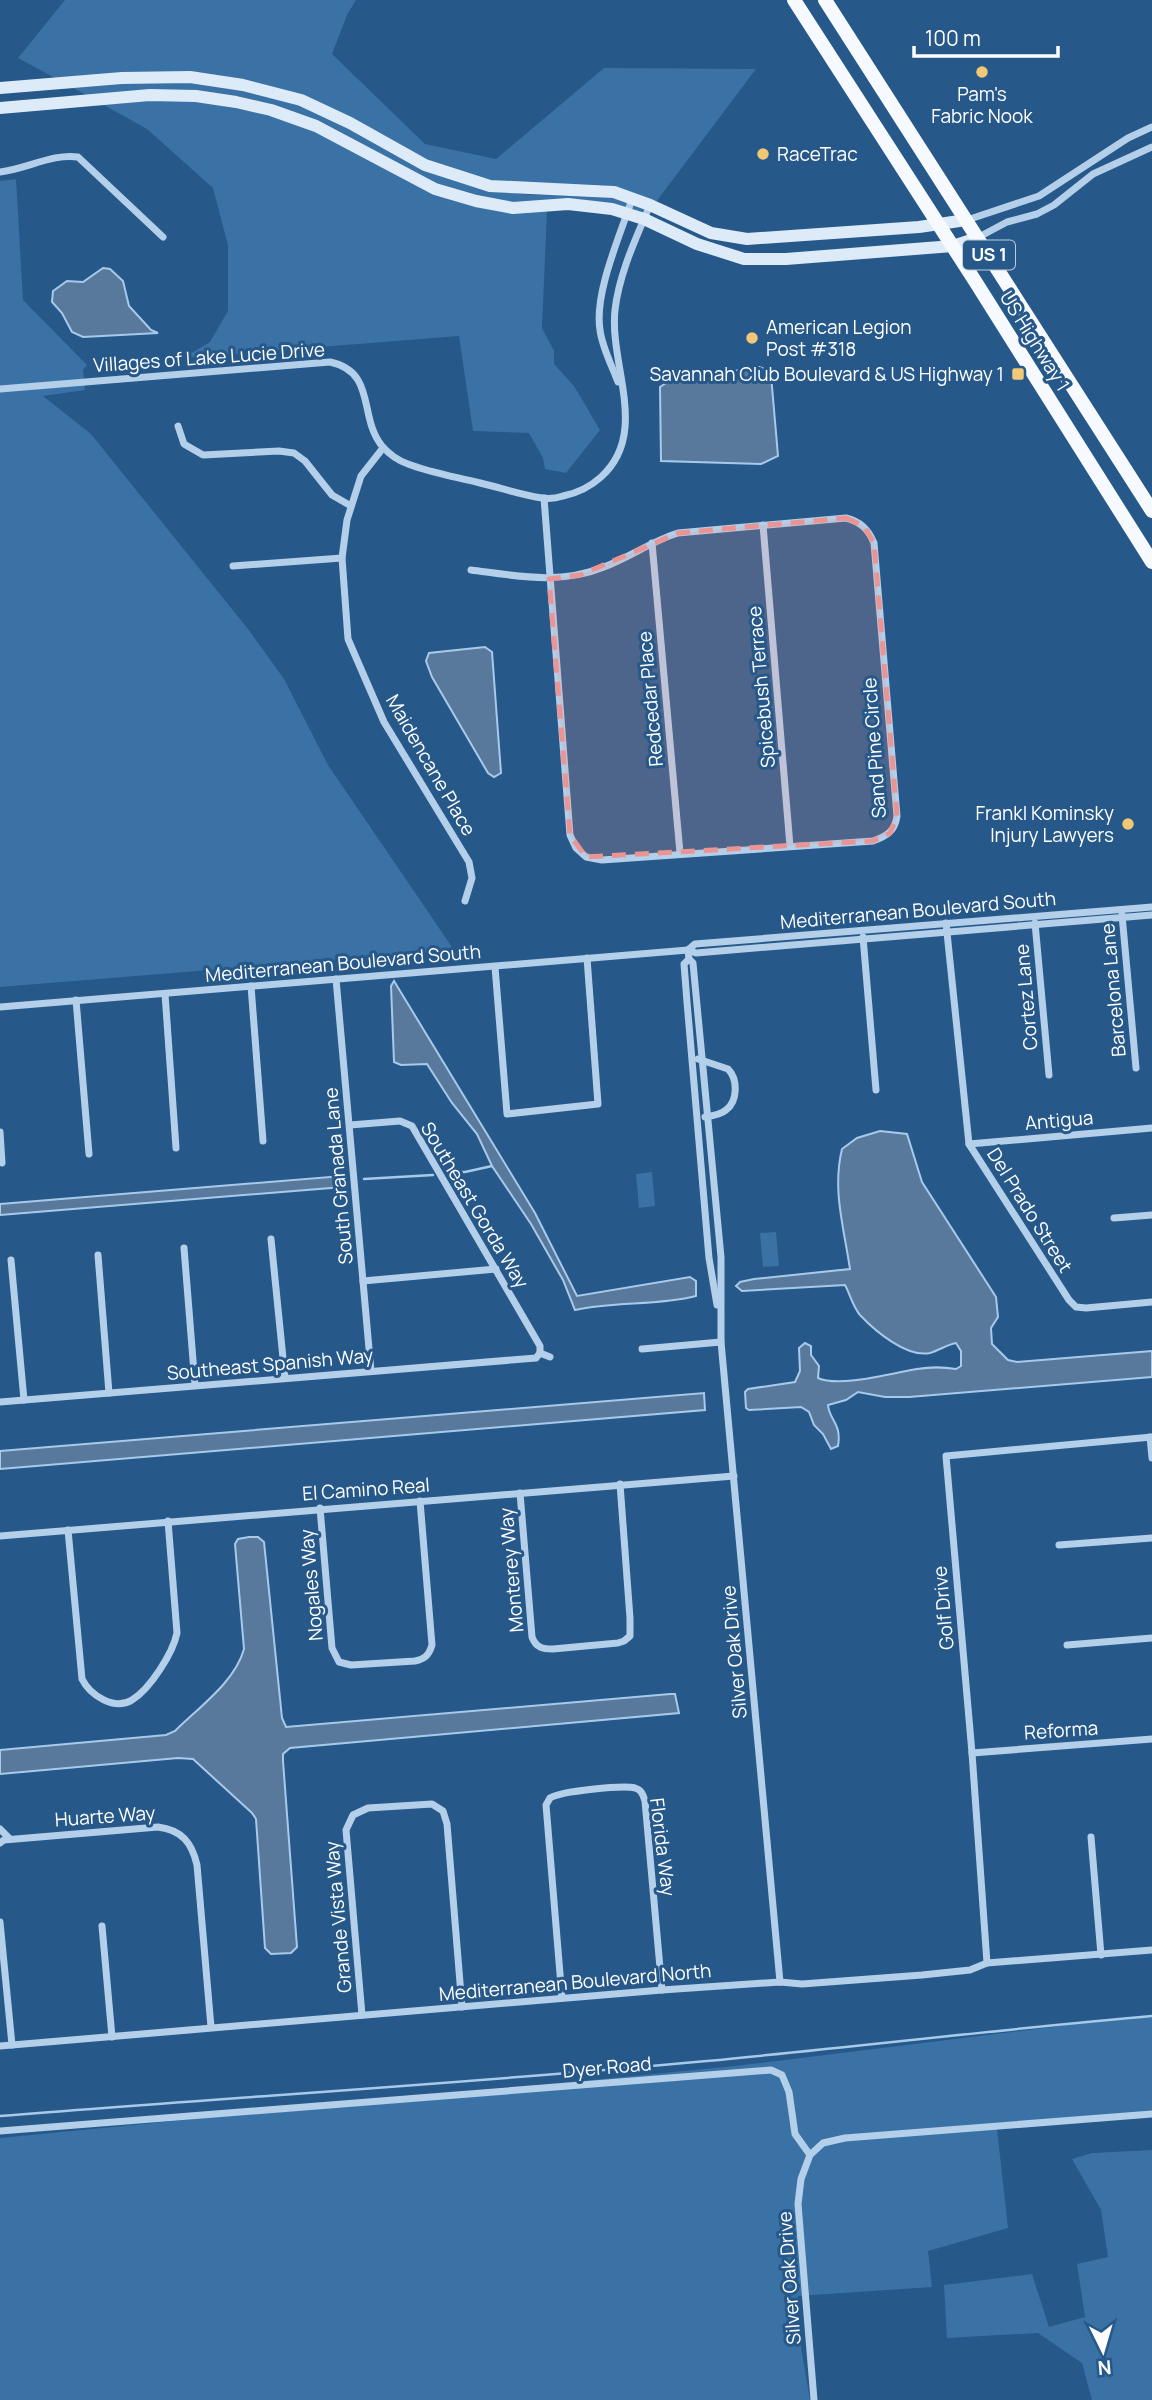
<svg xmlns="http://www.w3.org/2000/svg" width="1152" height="2400" font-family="Manrope,sans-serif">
<rect width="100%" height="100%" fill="#265889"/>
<!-- green -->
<g fill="#3a72a5">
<path d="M65,0H356L347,15L332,54L425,144L496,159L604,68L756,69L656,202L615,187L601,185L531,184L491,180L427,159L244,79L55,78L18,58Z"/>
<path d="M190,82L243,90L300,106L489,191L531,195L600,196L613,198L649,210L647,214L513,202L477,196L437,184L273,105L86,95L73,88L123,84Z"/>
<path d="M150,101H196L270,115L314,131L434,195L547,211L542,328L554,351V364L574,386L600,430L566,473L545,469L543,458L529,433L473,431L459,336L183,358L210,342L228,311V245L213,188L147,129L104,105Z"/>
<path d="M16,179L23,300L87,365L83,370L85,390L43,396L91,434L248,629L284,679L328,765L454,950L0,987V181Z"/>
<path d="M652,1172L655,1206L639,1208L636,1174Z"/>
<path d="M776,1232L779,1266L763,1267L760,1233Z"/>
<path d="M1152,2017V2115L997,2129L1008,2228L928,2251L932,2287L798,2296L801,2347L810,2400H0V2138L735,2066L1101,2021Z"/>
<path d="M1152,2150V2400H1092L1082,2363L1038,2333L947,2338L944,2285L1032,2274L1049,2327L1085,2317L1077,2264L1108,2257L1101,2210L1072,2159L1092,2153Z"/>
</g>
<!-- water -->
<g fill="#58799b" stroke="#a7caea" stroke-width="2">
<path d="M103,268L110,269L123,281L129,306L151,330L158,333L83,337L72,332L62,313L52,302L53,291L67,281L83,282Z"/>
<path d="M759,367L768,370L771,375L778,456L761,464L661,461L660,387L669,381Z"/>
<path d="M485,647L492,652L501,773L494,777L488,773L432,677L426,661L429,653Z"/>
<path d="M394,981L535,1213L577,1296L690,1277L696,1281V1296C657,1306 615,1301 575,1310L563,1280L531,1224L492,1166L477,1134L452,1103L427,1064L401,1065L394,1062L391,986Z"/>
<path d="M880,1131L907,1134L922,1182L996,1297L998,1317L991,1328L992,1344L1008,1360L1017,1362L1152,1351V1377L909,1397H885L858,1392L846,1400L828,1405C829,1420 842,1423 838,1446L831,1449L823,1434L814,1425L809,1412L801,1407L749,1410L746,1408L745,1392L748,1389L795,1382L800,1371L799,1348L805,1343L811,1346V1355L819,1366L818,1378C839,1388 893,1373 917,1369C929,1367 944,1367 956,1369L961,1366V1351L956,1343C946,1345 940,1350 930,1353C907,1358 875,1331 860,1315C853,1307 850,1294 845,1285L742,1291L736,1286L740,1282L754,1279L850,1269C844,1228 832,1190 842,1149L857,1138Z"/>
<path d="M342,1176L343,1187L0,1215V1204Z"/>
<path d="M704,1393L705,1410L0,1469V1451Z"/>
<path d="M249,1537H258L264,1542L282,1718L286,1727L670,1694H675L679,1713L290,1748L283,1754V1761L297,1947L291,1953L271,1954L265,1948L256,1819L252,1813L193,1759L178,1758L0,1774V1750L166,1735L175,1731C198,1708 235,1682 244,1649L235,1544L238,1539Z"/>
</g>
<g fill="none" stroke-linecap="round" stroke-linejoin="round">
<!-- stream -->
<g stroke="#a7caea" stroke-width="2.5">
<path d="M451,1172H465L492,1166"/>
<path d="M364,1179L433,1175"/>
<path d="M0,2116C235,2097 472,2083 707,2061C855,2047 1003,2029 1152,2016"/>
</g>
<!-- street -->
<g stroke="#b3cfe9" stroke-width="7">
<path d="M0,172C26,169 54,153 78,157L163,237"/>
<path d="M967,220L1039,196L1128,138L1152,127"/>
<path d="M977,238L1007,222L1037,214L1054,205L1093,174L1152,147"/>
<path d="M618,382C612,366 602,347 600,330C594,293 620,236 632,199"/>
<path d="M0,389L330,362C377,372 358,417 382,446C389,454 399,461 408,464C431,473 457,477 480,483C501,488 522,495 542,498C549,499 557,498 563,496C578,493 590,487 601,477C650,433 609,365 615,310C619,274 636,238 650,205"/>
<path d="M178,426L184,444L203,455L279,451L294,453L305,461L332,495L351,506"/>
<path d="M383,448L361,476L347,520L342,558L348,639L384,722L469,862L472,878L465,901"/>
<path d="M763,525L790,846"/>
<path d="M652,543L680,853"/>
<path d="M233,566L342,558"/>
<path d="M471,570C517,576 560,585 604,567C630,557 652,541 678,533L846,518C861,522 868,529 874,543L897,816C895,831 887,836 873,841L602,860L586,857L576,848L570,835L544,498"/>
<path d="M1122,915L1136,1068"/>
<path d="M946,923L969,1144L1069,1300L1076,1307L1086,1308L1152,1302"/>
<path d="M1035,923L1049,1075"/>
<path d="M863,937L876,1090"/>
<path d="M688,950L689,959L693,963L721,1257V1342L780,1982"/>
<path d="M688,950L695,944L1152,907"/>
<path d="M689,959L684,964L687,1002L709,1258L717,1305"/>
<path d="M495,967L507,1114L598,1104L587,958"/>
<path d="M336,979L371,1371"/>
<path d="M251,986L263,1141"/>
<path d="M165,994L176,1148"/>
<path d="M76,1000L89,1154"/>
<path d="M0,1007L688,950L696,953L1152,915"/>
<path d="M698,1059L728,1069C738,1079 738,1101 726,1110C720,1115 712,1116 705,1117"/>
<path d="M350,1125L400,1121L412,1126L540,1346V1353"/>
<path d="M0,1132L2,1163"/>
<path d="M969,1144L1152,1128"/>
<path d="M1114,1218L1152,1215"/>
<path d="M271,1239L285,1378"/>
<path d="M184,1248L195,1385"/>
<path d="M98,1255L109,1393"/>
<path d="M11,1260L24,1400"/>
<path d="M363,1281L496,1269"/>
<path d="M642,1349L721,1342"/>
<path d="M540,1353L550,1357"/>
<path d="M0,1402L536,1358L540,1353"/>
<path d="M1150,1437L1152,1458"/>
<path d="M520,1493L532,1637C536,1648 543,1649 553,1649L618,1643L624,1641L630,1636V1618L620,1484"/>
<path d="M320,1508L332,1648L339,1662L351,1665L415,1661C425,1659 429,1655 432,1645L420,1501"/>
<path d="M68,1530L82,1679C90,1695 114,1711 132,1700C150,1689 173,1653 177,1633L168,1521"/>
<path d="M0,1536L734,1476"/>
<path d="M1059,1545L1152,1538"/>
<path d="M1067,1645L1152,1638"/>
<path d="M972,1753L1152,1739"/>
<path d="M0,1829L10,1839"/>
<path d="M1091,1837L1101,1955"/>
<path d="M0,1843L4,1840L158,1827C182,1830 192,1843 197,1865L211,2027"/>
<path d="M0,1922L12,2045"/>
<path d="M102,1926L112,2037"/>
<path d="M987,1963L972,1753L946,1456L1152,1437"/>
<path d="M562,1998L546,1805L550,1798C561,1791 623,1785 635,1788C642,1790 643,1795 645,1801L662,1990"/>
<path d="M362,2015L346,1830L353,1815L368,1808L432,1804L443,1811L447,1824L462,2007"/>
<path d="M0,2046L662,1990L780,1982L802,1984L922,1975L970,1970L987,1963L1152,1950"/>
<path d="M0,2131L771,2070L782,2075L789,2092L795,2134L810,2155L823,2143L845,2138L1152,2114"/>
<path d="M810,2155L801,2179L798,2204L814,2400"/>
</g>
<!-- secondary -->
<g stroke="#ddeaf8" stroke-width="12">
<path d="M0,88L122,78L190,77L243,85L301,100L350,123L425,165L490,186L614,192L650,205L711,233L747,239L919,227L966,220"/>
<path d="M0,108L150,95L196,96L236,102L271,110L316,126L435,189L476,201L513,208L568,204L612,209L644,219L697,244L744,259H786L953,246L977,238"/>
</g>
<!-- primary -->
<g stroke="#f6f9fe" stroke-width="14">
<path d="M794,0L975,281L1152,562"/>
<path d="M825,0L1152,511"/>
</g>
</g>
<!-- marked area -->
<path fill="#ea9494" fill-opacity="0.2" stroke="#ea9494" stroke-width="5" stroke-dasharray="14 9" stroke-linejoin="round" d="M846,518L864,526L874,543L897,816L890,833L873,841L586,857L570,835L549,579L580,575L678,533Z"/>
<!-- markers -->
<g fill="#f2c777" stroke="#265889" stroke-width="2.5">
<circle cx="982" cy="72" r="7"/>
<circle cx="763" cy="154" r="7"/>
<circle cx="752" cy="338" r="7"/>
<rect x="1011" y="367" width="14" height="14" rx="3.5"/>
<circle cx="1128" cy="824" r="7"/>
</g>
<g text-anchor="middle" stroke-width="6" stroke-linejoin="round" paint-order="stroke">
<!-- shield labels -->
<rect fill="#265889" stroke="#becddc" stroke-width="2" x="963" y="240.5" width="52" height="29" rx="5"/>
<g font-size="18" font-weight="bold" fill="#fff">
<text x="989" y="261">US 1</text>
</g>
<!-- poi labels -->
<g font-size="19" fill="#fff" stroke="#265889" text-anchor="start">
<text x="982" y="101" text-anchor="middle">Pam's<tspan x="982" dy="22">Fabric Nook</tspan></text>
<text x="777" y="161">RaceTrac</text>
<text x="766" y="334">American Legion<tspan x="766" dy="22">Post #318</tspan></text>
<text x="1004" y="381" text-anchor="end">Savannah Club Boulevard &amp; US Highway 1</text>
<text x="1114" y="820" text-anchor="end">Frankl Kominsky<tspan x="1114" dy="22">Injury Lawyers</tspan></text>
</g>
<!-- street labels -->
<g font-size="19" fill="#fff" stroke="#265889">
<text transform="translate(1035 341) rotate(58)" y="7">US Highway 1</text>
<text transform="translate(209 357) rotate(-4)" y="7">Villages of Lake Lucie Drive</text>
<text transform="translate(761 687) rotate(-95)" y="7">Spicebush Terrace</text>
<text transform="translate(650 699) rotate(-95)" y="7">Redcedar Place</text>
<text transform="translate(874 748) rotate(-94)" y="7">Sand Pine Circle</text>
<text transform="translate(431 765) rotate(60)" y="7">Maidencane Place</text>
<text transform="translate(918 910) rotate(-5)" y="7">Mediterranean Boulevard South</text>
<text transform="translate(343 963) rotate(-5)" y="7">Mediterranean Boulevard South</text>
<text transform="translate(1113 990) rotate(-95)" y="7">Barcelona Lane</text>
<text transform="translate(1026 997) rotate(-95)" y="7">Cortez Lane</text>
<text transform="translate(1059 1120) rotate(-5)" y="7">Antigua</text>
<text transform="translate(338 1176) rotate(-95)" y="7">South Granada Lane</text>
<text transform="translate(475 1205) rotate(59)" y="7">Southeast Gorda Way</text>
<text transform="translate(1030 1210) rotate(58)" y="7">Del Prado Street</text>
<text transform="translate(270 1364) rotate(-5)" y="7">Southeast Spanish Way</text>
<text transform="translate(366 1489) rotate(-4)" y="7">El Camino Real</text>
<text transform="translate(511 1570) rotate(-95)" y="7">Monterey Way</text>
<text transform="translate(311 1585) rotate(-95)" y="7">Nogales Way</text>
<text transform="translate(943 1608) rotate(-95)" y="7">Golf Drive</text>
<text transform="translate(734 1652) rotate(-95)" y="7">Silver Oak Drive</text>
<text transform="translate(1061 1730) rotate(-4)" y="7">Reforma</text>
<text transform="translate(105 1816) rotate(-4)" y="7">Huarte Way</text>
<text transform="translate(663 1847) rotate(83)" y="7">Florida Way</text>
<text transform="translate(338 1917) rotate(-95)" y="7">Grande Vista Way</text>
<text transform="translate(575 1982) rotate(-5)" y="7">Mediterranean Boulevard North</text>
<text transform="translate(607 2067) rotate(-5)" y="7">Dyer Road</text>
<text transform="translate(789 2278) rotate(-94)" y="7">Silver Oak Drive</text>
</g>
</g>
<!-- north arrow -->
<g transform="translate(1103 2351) rotate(175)" stroke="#265889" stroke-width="5" paint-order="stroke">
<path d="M0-5L12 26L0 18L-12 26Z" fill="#ffffff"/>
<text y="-10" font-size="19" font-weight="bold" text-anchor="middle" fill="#ffffff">N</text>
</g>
<!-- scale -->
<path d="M914 46v10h144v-10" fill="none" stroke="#ffffff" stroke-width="3.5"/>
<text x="925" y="46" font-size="21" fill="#ffffff" stroke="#265889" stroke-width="5" paint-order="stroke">100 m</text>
</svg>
